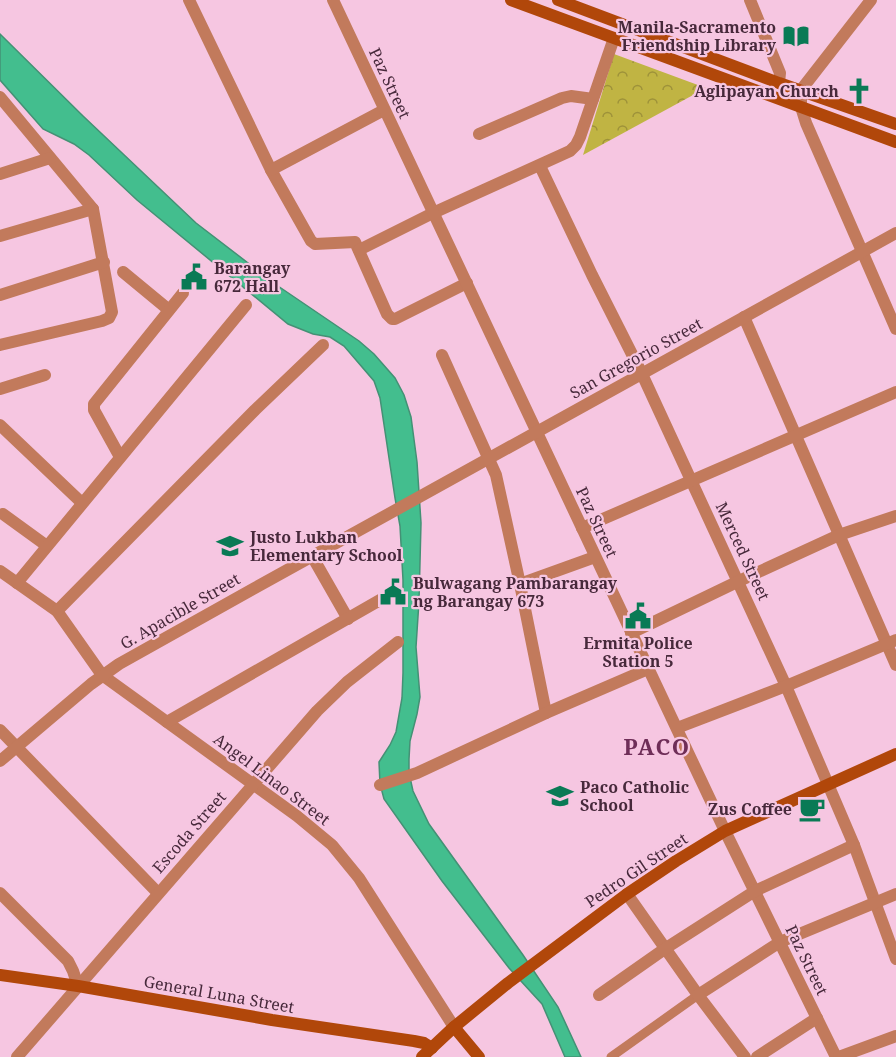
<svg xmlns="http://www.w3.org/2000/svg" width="896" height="1057" font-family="'Noto Serif',serif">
<defs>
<pattern id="park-crowns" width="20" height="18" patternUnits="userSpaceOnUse" patternTransform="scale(1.5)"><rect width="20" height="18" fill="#c0b443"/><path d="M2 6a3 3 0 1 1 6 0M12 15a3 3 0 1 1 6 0" fill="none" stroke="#9e9239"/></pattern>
</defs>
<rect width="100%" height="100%" fill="#f6c6e1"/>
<!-- park -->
<path fill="url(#park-crowns)" d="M614,54L706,88L583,155Z"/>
<!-- water -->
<path fill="#43be8e" stroke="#449175" stroke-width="1.5" d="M0,34L83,116L196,223L278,286L359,341L374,354L395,378L404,395L411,417L417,462L421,523L419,601L416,647L420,697L417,714L410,741L409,759V773L413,791L429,824L523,955L558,1007L581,1057H565L542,1004L509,968L442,881L384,799L380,784L379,762L390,745L396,732L402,698L403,673V580L400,526L395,498L380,398L374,381L344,346L330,337L313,334L288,324L137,200L89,155L74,144L43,129L0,80Z"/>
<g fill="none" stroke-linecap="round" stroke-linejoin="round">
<!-- pedestrian -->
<path stroke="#c27a5c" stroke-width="9" d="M611,1057L698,995"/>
<!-- minor -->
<g stroke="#c27a5c" stroke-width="12">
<path d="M189,0L271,170L311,241L315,244L355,242L387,314L392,319H395L467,283"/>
<path d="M750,0L780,73L779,83"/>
<path d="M0,97L93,209L112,312L109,318L102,321L0,345"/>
<path d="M479,134L562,98L571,96L593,99"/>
<path d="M540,166L592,275L642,374L786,686L854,845L896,959"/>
<path d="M271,170L384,110"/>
<path d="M0,174L50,158"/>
<path d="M0,236L93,209"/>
<path d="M359,250L433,213L570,151L576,145L580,137L614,38"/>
<path d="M123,272L169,310"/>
<path d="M0,295L104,262"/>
<path d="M744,317L896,665"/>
<path d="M442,355L496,475L520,584L546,713"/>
<path d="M0,389L45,375"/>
<path d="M0,425L82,503"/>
<path d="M120,457L94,410V404L183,293"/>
<path d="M3,514L47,546"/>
<path d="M582,528L896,392"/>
<path d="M312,556L348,619"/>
<path d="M0,571L57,611L102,675L297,816L332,845L359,878L454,1027"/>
<path d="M17,583L246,305"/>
<path d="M520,584L595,557"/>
<path d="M57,611L255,410L323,345"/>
<path d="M631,633L739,581L839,535L896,516"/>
<path d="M167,722L387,596"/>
<path d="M677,728L786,686L896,640"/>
<path d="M0,730L158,893"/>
<path d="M380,785L417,773L546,713L648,669"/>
<path d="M725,831L836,1057"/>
<path d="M627,894L698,995L745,1057"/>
<path d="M599,995L666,948L755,891L854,845"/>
<path d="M698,995L780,942L896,894"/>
<path d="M17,1057L317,711L347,682L398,642"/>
<path d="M757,1057L817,1018"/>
<path d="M839,1057L896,1036"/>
</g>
<!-- tertiary -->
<g stroke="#c27a5c" stroke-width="12">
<path d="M333,0L725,831"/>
<path d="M871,0L801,90V107L806,123L896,329"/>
<path d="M0,761L91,684L119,664L253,589L896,233"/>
<path d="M0,893L68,961L73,971L78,986"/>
</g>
<!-- secondary -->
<g stroke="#b1470a" stroke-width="12">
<path d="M511,0L896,142"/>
<path d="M558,0L779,83L896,124"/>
<path d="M0,975L78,986L272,1020L414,1041L424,1043L432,1048"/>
<path d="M454,1027L479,1057"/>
<path d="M422,1057L454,1027L508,983L627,894L676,861L725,831L896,754"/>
</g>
</g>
<!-- icons -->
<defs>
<g id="library-bare" transform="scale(2.07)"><path d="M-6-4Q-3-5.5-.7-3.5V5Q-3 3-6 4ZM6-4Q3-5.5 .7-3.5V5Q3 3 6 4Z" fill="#097a55" stroke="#f6c6e1" stroke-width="2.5" paint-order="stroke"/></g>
<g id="church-bare" transform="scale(2.07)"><path d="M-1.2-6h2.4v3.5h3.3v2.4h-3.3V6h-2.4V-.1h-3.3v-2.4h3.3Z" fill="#097a55" stroke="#f6c6e1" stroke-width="2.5" paint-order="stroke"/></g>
<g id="civic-bare" transform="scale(2.07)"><path d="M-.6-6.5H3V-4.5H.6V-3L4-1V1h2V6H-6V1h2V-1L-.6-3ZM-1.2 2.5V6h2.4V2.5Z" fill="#097a55" stroke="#f6c6e1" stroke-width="2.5" paint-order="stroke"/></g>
<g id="school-bare" transform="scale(2.07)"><path d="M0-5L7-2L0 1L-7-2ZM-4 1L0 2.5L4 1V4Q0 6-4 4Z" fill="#097a55" stroke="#f6c6e1" stroke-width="2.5" paint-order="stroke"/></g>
<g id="cafe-bare" transform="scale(2.07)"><path d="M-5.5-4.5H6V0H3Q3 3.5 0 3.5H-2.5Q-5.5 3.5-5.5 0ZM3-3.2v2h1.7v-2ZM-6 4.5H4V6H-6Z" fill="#097a55" stroke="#f6c6e1" stroke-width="2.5" paint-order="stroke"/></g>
</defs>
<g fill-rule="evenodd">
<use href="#library-bare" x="796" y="36"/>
<use href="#church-bare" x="859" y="91"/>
<use href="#civic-bare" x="194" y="277"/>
<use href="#school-bare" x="230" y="546"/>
<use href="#civic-bare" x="393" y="592"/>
<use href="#civic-bare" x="638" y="616"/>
<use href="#school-bare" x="560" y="796"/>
<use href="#cafe-bare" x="812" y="809"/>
</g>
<g text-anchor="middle" stroke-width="4.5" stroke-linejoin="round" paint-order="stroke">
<!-- poi labels -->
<g font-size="16" font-weight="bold" fill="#47293b" stroke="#f6c6e1" text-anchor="start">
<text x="776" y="33" text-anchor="end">Manila-Sacramento<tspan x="776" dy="18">Friendship Library</tspan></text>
<text x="839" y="97" text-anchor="end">Aglipayan Church</text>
<text x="214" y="274">Barangay<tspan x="214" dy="18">672 Hall</tspan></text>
<text x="250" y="543">Justo Lukban<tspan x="250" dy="18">Elementary School</tspan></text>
<text x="413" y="589">Bulwagang Pambarangay<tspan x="413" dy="18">ng Barangay 673</tspan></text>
<text x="638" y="649" text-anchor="middle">Ermita Police<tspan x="638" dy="18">Station 5</tspan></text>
<text x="580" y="793">Paco Catholic<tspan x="580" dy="18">School</tspan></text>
<text x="792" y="815" text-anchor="end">Zus Coffee</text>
</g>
<!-- street labels -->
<g font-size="16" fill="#47293b" stroke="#f6c6e1">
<text transform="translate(390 83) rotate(65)" y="6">Paz Street</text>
<text transform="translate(636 358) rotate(-29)" y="6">San Gregorio Street</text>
<text transform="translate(597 522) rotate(65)" y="6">Paz Street</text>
<text transform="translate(743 551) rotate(65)" y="6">Merced Street</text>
<text transform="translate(180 611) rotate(-30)" y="6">G. Apacible Street</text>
<text transform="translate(272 779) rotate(37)" y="6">Angel Linao Street</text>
<text transform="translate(189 832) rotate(-49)" y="6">Escoda Street</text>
<text transform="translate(636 870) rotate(-34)" y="6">Pedro Gil Street</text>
<text transform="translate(807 960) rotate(64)" y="6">Paz Street</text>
<text transform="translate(219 994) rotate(10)" y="6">General Luna Street</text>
</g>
<!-- district labels -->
<g font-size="22" font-weight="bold" letter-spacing="1.5" fill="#6f2e58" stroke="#f6c6e1">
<text x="657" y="755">PACO</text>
</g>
</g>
</svg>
